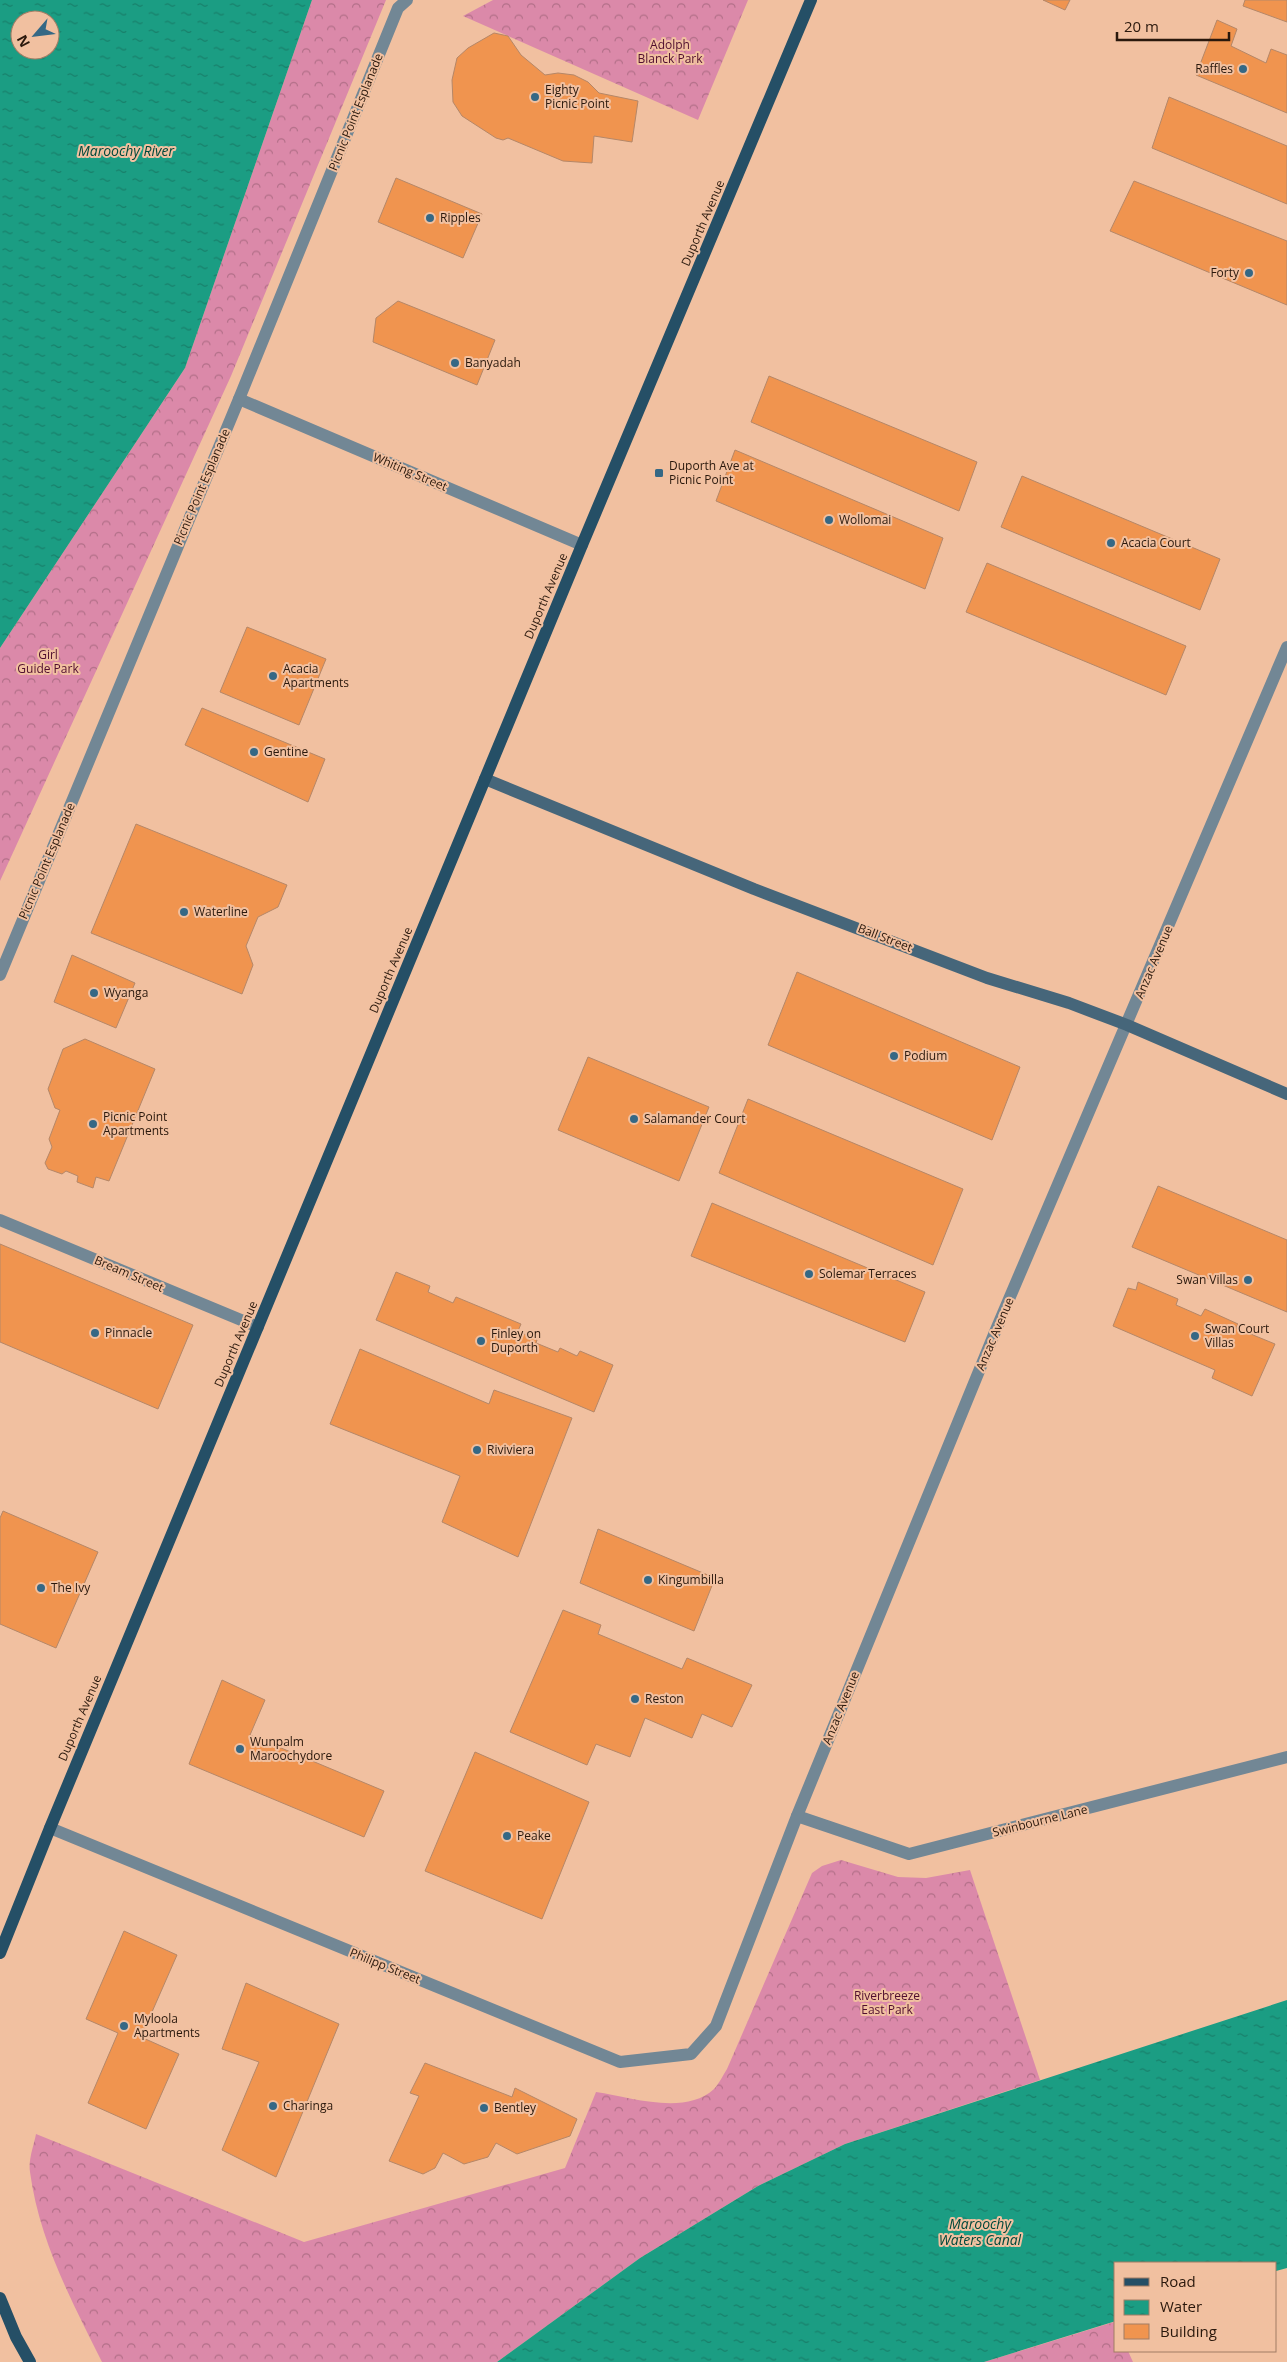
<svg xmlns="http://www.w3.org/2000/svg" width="1287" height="2362" font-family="'Open Sans',sans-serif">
<defs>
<pattern id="forest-crowns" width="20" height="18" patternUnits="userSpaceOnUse" patternTransform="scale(1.25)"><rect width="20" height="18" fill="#db89a9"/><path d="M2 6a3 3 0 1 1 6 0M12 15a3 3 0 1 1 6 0" fill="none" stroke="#b26f88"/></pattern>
<pattern id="water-ripples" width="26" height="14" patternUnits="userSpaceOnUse" patternTransform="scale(1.25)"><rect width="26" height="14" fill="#1b9d83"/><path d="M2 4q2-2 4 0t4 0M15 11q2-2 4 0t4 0" fill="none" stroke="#187f6a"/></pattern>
</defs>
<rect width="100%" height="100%" fill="#f1c0a0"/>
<!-- forest -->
<g fill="url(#forest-crowns)">
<path d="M312,0H386L231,376L0,881V648L185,368Z"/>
<path d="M493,0H748L698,120L463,16Z"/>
<path d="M841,1860L898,1877L926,1878L970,1870L1040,2080L845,2144L758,2186L640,2258L497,2362H102C72,2302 39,2240 30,2172C28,2160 34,2145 36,2134L304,2242L565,2168L596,2092C630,2097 685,2116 714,2089C719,2084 723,2075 727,2069L812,1873L822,1866Z"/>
<path d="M1114,2322L1116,2351H1128L1133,2362H984Z"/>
</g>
<!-- water -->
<g fill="url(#water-ripples)" fill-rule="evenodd">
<path d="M0,0H312L185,368L0,648ZM20,20H50V50H20Z"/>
<path d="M1287,2000V2268L1276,2271V2263H1116V2321L984,2362H497L640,2258L758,2186L845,2144Z"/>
</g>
<!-- building -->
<g fill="#f0944f" stroke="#b58768">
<path d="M1043,0H1070L1065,10Z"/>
<path d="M1245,0H1287V22L1243,6Z"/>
<path d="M1217,20L1237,29L1231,46L1266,63L1271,49L1287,55V113L1196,75Z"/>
<path d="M494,33L508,36L521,55L545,75L558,73L574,75L588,82L599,93L638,101L632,142L594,136L592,163L563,161L508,138L503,140L496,138L462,116L453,102L452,80L457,58L468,48Z"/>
<path d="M1169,97L1287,146V204L1152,148Z"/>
<path d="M396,178L482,214L463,258L378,222Z"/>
<path d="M1134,181L1287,241V305L1110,231Z"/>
<path d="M398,301L495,340L477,385L373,342L376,318Z"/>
<path d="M769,376L977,462L959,511L751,422Z"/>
<path d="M735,450L943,538L925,589L716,501Z"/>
<path d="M1022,476L1220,559L1200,610L1001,527Z"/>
<path d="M987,563L1186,646L1166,695L966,612Z"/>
<path d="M247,627L326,659L299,725L220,692Z"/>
<path d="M202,708L325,759L308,802L185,745Z"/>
<path d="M136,824L287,885L278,907L258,917L246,946L253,965L242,994L91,933Z"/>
<path d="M72,955L135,983L116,1028L54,1002Z"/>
<path d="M797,972L1020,1067L992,1140L768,1045Z"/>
<path d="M85,1039L155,1069L109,1181L96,1177L93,1188L77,1182L78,1176L66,1171L62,1174L48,1169L45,1163L52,1147L49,1139L60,1110L55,1108L48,1089L63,1049Z"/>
<path d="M588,1057L709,1107L679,1181L558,1130Z"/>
<path d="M748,1099L963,1189L933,1265L719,1173Z"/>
<path d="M1158,1186L1287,1240V1312L1132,1247Z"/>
<path d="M712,1203L925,1292L905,1342L691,1256Z"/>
<path d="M0,1244L193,1325L158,1409L0,1342Z"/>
<path d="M396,1272L430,1286L428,1292L453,1303L456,1297L521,1324L518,1331L537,1340L536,1343L558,1352L560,1348L577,1356L580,1351L613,1365L594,1412L376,1320Z"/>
<path d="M1138,1282L1178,1299L1176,1305L1201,1316L1205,1309L1238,1324L1236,1328L1275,1344L1252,1396L1212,1378L1215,1370L1113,1326L1128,1288L1136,1290Z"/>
<path d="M360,1349L489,1404L494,1390L572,1418L518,1557L442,1522L460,1476L330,1424Z"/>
<path d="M3,1511L98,1552L56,1648L0,1624V1518Z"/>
<path d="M598,1529L715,1578L694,1631L580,1583Z"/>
<path d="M563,1610L601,1625L598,1634L682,1669L687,1658L752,1685L732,1727L702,1714L692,1738L645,1718L630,1757L596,1744L587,1765L510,1732Z"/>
<path d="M222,1680L265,1700L250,1735L384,1791L364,1837L189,1764Z"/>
<path d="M475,1752L589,1802L542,1919L425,1871Z"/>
<path d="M124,1931L177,1955L141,2037L179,2054L146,2129L88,2103L118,2033L86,2019Z"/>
<path d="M246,1983L339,2024L276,2177L222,2150L259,2062L222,2049Z"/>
<path d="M425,2063L512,2097L515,2088L577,2119L570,2136L517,2154L496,2143L488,2157L464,2164L443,2153L435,2168L423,2174L389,2161L419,2096L410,2093Z"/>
</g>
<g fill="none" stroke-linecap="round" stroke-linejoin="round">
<!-- minor -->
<g stroke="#728795" stroke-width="12">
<path d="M239,399L582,545"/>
<path d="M0,975L239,399L398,8L407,0"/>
<path d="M0,1220L258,1327"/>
<path d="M797,1816L909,1854L1287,1757"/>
<path d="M50,1828L620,2062L691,2054L716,2026L797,1816L995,1332L1287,647"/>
</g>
<!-- secondary -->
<path stroke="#46667a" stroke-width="12" d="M485,779L754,889L987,978L1069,1003L1127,1025L1287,1094"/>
<!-- primary -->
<g stroke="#254f66" stroke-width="12">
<path d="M0,1953L50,1828L582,545L811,0"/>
<path d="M0,2298L16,2337L30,2362"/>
</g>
</g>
<!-- markers -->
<g fill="#356885" stroke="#f1c0a0" stroke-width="2">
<circle cx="1243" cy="69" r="5"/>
<circle cx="535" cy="97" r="5"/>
<circle cx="430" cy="218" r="5"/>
<circle cx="1249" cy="273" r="5"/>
<circle cx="455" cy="363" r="5"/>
<rect x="654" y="468" width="10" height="10" rx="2.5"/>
<circle cx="829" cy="520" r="5"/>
<circle cx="1111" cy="543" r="5"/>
<circle cx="273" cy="676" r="5"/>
<circle cx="254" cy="752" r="5"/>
<circle cx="184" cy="912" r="5"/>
<circle cx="94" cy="993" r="5"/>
<circle cx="894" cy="1056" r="5"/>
<circle cx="634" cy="1119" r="5"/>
<circle cx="93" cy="1124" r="5"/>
<circle cx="809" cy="1274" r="5"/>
<circle cx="1248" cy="1280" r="5"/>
<circle cx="95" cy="1333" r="5"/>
<circle cx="1195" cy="1336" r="5"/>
<circle cx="481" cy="1341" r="5"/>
<circle cx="477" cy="1450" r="5"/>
<circle cx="648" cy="1580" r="5"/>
<circle cx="41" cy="1588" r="5"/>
<circle cx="635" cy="1699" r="5"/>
<circle cx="240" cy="1749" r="5"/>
<circle cx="507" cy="1836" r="5"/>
<circle cx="124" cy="2026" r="5"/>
<circle cx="273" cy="2106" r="5"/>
<circle cx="484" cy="2108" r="5"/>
</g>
<g text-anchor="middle" stroke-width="4" stroke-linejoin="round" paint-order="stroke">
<!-- park labels -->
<g font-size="12" fill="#500e2f" stroke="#f1c0a0">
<text x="670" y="49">Adolph<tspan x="670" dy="14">Blanck Park</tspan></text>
<text x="48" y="659">Girl<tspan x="48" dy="14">Guide Park</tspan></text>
<text x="887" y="2000">Riverbreeze<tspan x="887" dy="14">East Park</tspan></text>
</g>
<!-- poi labels -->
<g font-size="12" fill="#2a180c" stroke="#f1c0a0" text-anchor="start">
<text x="1233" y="73" text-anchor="end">Raffles</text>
<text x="545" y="94">Eighty<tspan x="545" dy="14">Picnic Point</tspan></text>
<text x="440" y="222">Ripples</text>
<text x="1239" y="277" text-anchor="end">Forty</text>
<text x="465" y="367">Banyadah</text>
<text x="669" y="470">Duporth Ave at<tspan x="669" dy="14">Picnic Point</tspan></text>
<text x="839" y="524">Wollomai</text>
<text x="1121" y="547">Acacia Court</text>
<text x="283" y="673">Acacia<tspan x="283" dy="14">Apartments</tspan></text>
<text x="264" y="756">Gentine</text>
<text x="194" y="916">Waterline</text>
<text x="104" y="997">Wyanga</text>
<text x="904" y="1060">Podium</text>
<text x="103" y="1121">Picnic Point<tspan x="103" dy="14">Apartments</tspan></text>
<text x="644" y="1123">Salamander Court</text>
<text x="819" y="1278">Solemar Terraces</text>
<text x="1238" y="1284" text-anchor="end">Swan Villas</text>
<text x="1205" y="1333">Swan Court<tspan x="1205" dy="14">Villas</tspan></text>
<text x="105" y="1337">Pinnacle</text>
<text x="491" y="1338">Finley on<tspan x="491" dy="14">Duporth</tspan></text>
<text x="487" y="1454">Riviviera</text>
<text x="658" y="1584">Kingumbilla</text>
<text x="51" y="1592">The Ivy</text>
<text x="645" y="1703">Reston</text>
<text x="250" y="1746">Wunpalm<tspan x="250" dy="14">Maroochydore</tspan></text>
<text x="517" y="1840">Peake</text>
<text x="134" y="2023">Myloola<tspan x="134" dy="14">Apartments</tspan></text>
<text x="283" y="2110">Charinga</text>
<text x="494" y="2112">Bentley</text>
</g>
<!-- street labels -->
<g font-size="12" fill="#2a180c" stroke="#f1c0a0">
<text transform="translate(356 112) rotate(-68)" y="4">Picnic Point Esplanade</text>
<text transform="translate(703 223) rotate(-67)" y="4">Duporth Avenue</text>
<text transform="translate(410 472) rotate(23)" y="4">Whiting Street</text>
<text transform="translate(202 487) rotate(-67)" y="4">Picnic Point Esplanade</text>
<text transform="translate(546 596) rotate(-67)" y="4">Duporth Avenue</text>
<text transform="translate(47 861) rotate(-67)" y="4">Picnic Point Esplanade</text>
<text transform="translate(885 938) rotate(21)" y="4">Ball Street</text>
<text transform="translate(1154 962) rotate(-67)" y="4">Anzac Avenue</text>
<text transform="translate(391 970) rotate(-67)" y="4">Duporth Avenue</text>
<text transform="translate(129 1274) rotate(23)" y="4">Bream Street</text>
<text transform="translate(995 1334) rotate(-67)" y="4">Anzac Avenue</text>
<text transform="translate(236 1344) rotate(-67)" y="4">Duporth Avenue</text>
<text transform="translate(841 1708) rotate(-68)" y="4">Anzac Avenue</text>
<text transform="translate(80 1718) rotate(-67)" y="4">Duporth Avenue</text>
<text transform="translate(1040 1821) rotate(-14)" y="4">Swinbourne Lane</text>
<text transform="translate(385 1966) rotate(22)" y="4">Philipp Street</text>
</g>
<!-- water labels -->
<g font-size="14" font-style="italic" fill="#00483b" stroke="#f1c0a0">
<text x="126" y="156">Maroochy River</text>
<text x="980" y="2229">Maroochy<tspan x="980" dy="16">Waters Canal</tspan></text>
</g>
</g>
<!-- legend -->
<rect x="1114" y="2262" width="162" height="90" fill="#f1c0a0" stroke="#a17d65"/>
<rect x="1124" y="2278" width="25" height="8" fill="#254f66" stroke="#a17d65"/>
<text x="1160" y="2287" font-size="15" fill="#2a180c">Road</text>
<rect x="1124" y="2300" width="25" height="15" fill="url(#water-ripples)" stroke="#a17d65"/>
<text x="1160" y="2312" font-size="15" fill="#2a180c">Water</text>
<rect x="1124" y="2324" width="25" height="15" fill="#f0944f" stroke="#a17d65"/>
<text x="1160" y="2337" font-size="15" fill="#2a180c">Building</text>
<!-- north arrow -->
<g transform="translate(35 35) rotate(242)"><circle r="24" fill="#f1c0a0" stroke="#a17d65"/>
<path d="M0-4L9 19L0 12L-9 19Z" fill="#356885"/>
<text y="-8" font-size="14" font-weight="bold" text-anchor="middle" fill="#2a180c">N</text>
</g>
<!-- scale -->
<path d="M1117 32v8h112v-8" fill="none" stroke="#2a180c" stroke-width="2.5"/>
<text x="1124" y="32" font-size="15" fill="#2a180c" stroke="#f1c0a0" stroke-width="4" paint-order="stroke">20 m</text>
</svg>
